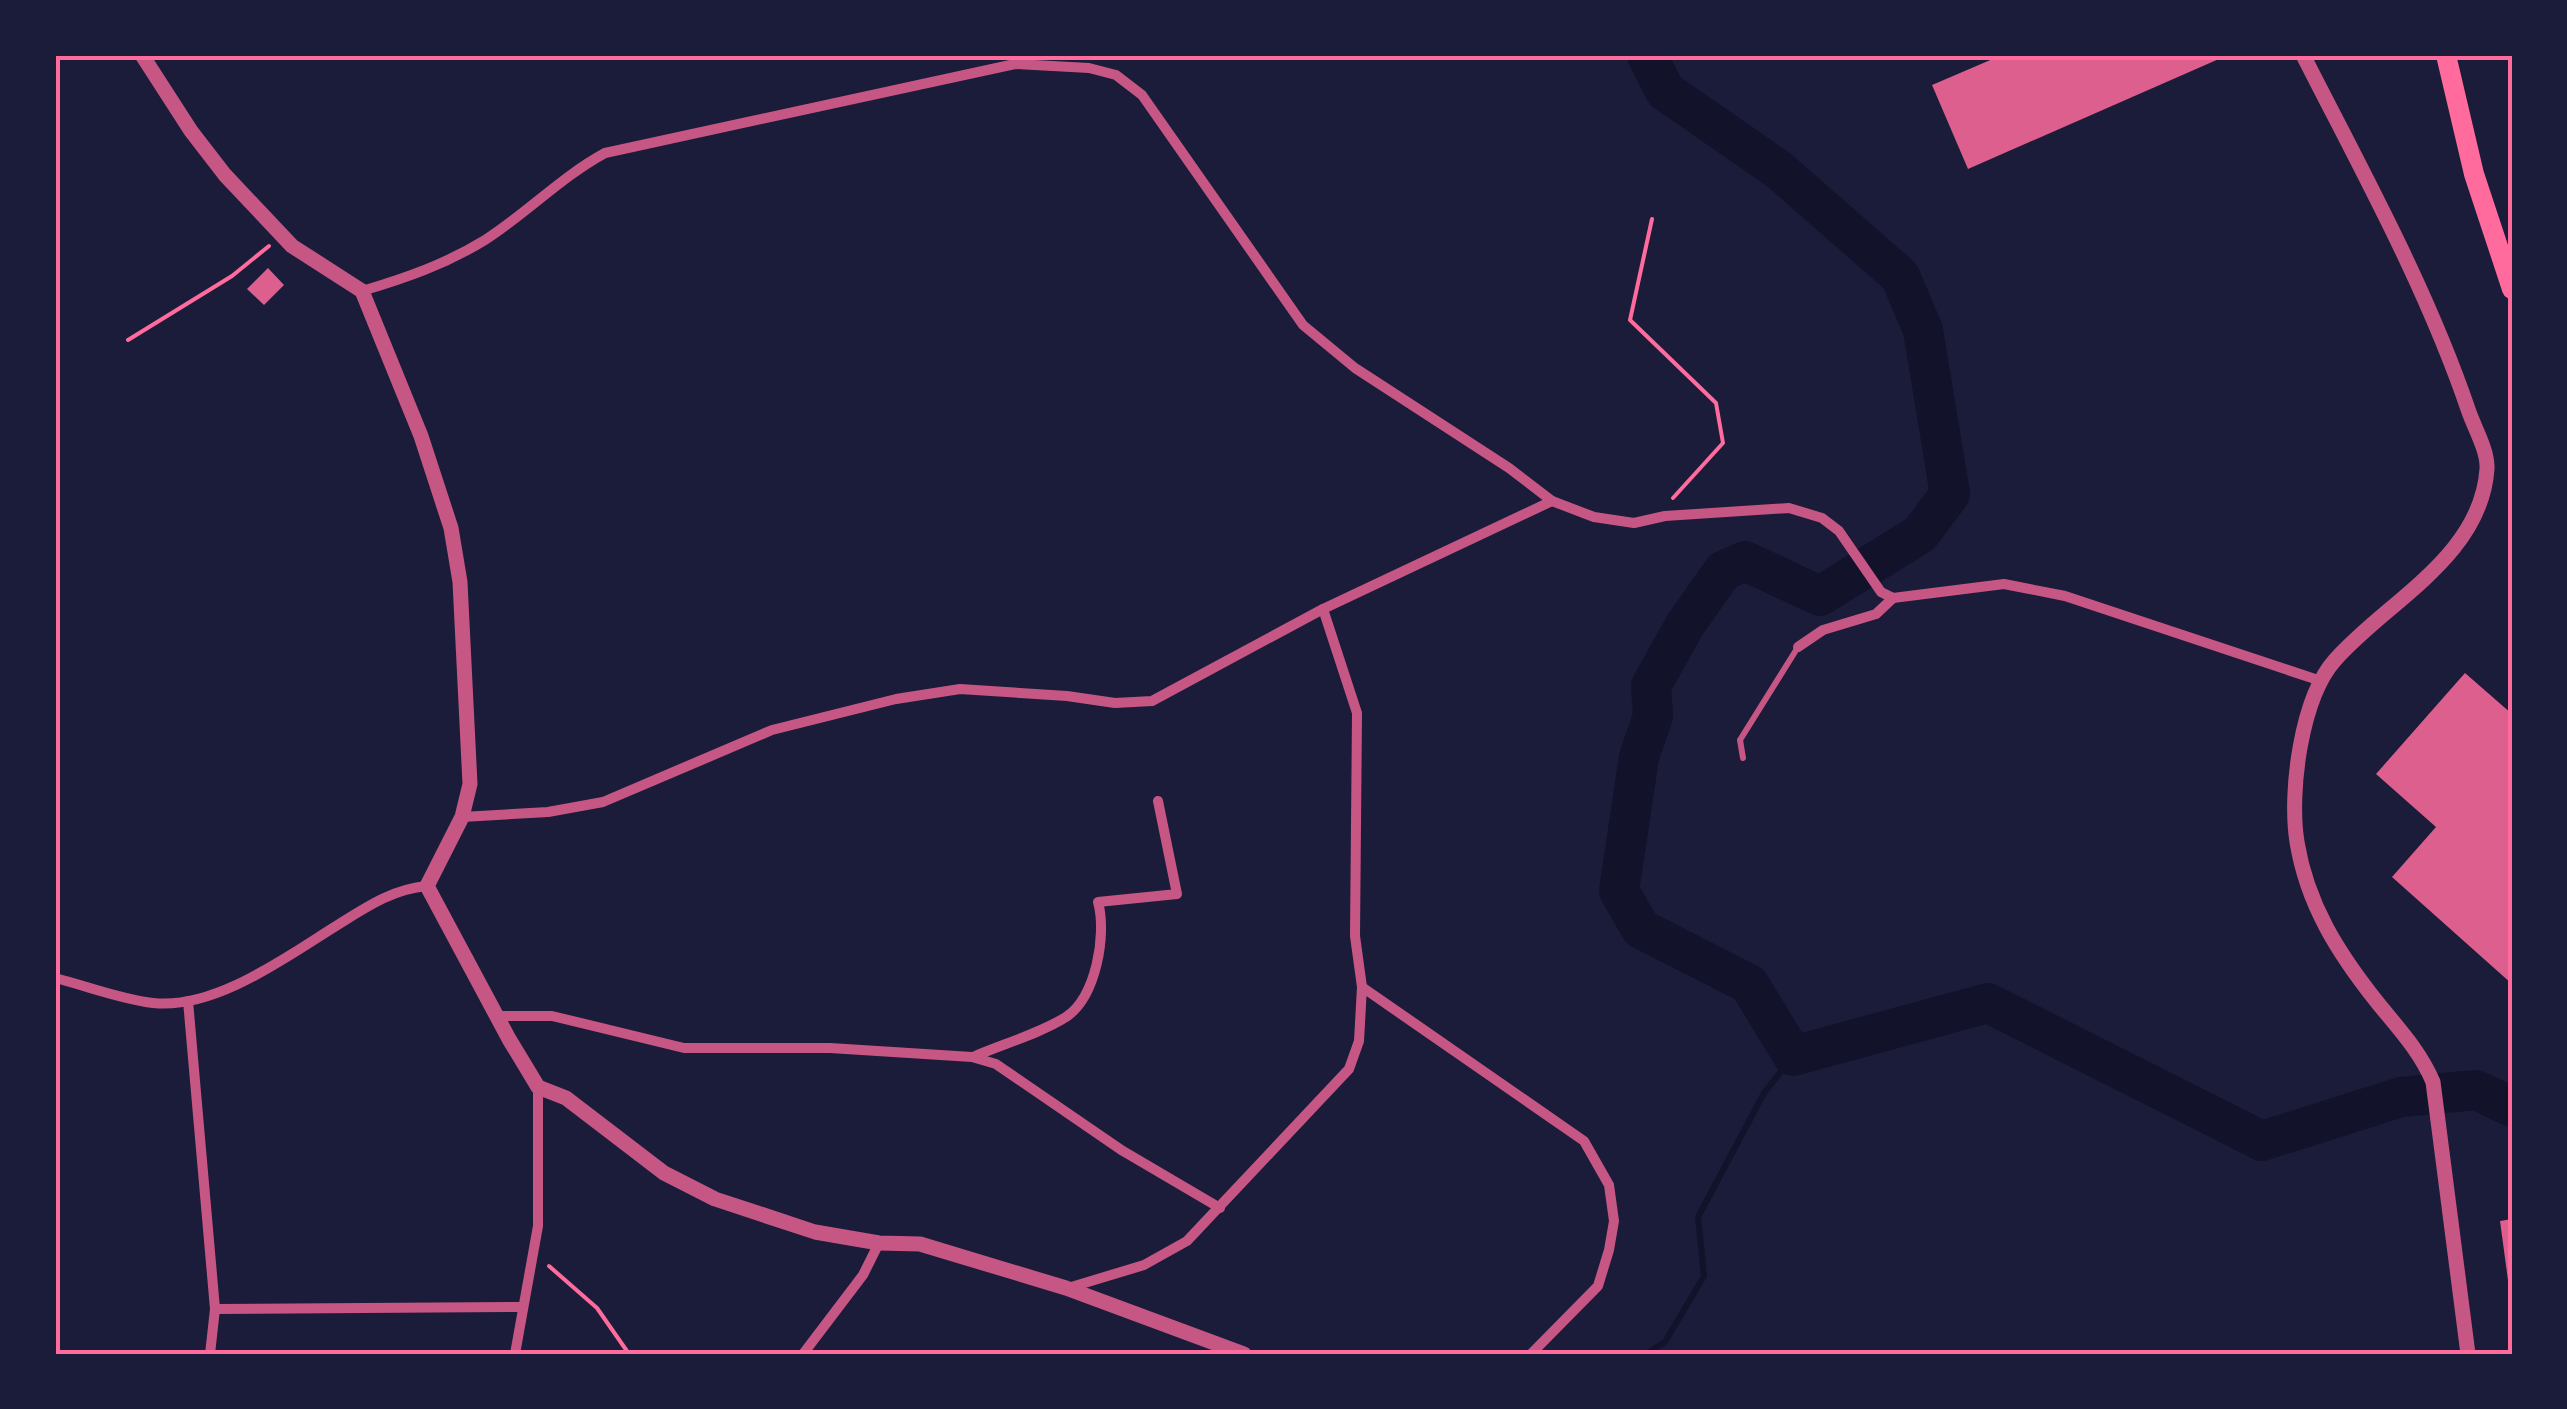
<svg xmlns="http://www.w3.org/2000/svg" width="2567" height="1409" font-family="'PT Sans',sans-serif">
<rect width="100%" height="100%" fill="#1b1b3a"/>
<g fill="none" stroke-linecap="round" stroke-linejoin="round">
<!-- stream -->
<path stroke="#12122b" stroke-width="6" d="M1646,1354L1665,1342L1704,1276L1698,1217L1764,1093L1793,1056"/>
<!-- river -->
<path stroke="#12122b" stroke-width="40" d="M1647,55L1665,91L1779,170L1900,276L1923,330L1950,494L1920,534L1820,596L1745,561L1723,571L1685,625L1651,686L1653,716L1639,757L1619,891L1641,929L1749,984L1793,1056L1988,1003L2262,1141L2401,1097L2476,1090L2512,1107"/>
</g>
<!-- building -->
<g fill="#dd5f8e">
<path d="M2002,55H2228L1968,169L1932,85Z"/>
<path d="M268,268L284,285L264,305L247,289Z"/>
<path d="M2465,673L2512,714V984L2392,877L2436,827L2376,774Z"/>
<path d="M2512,1219V1295H2510L2500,1221Z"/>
</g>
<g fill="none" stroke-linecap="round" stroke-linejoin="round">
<!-- path -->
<g stroke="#ff6b9d" stroke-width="4">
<path d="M1652,219L1630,320L1716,403L1723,443L1673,498"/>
<path d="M128,340L232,276L269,246"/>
<path d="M2512,467V497"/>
<path d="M549,1266L597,1308L629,1354"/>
</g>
<!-- service -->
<path stroke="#c65784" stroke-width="6" d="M1743,758L1740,740L1798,647"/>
<!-- minor -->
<g stroke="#c65784" stroke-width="10">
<path d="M362,291C406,278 446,264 485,240C527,213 561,177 605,153L1015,64L1089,68L1116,75L1142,95L1303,325L1355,368L1509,468L1552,501L1594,517L1634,523L1665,516L1789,508L1822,518L1839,531L1881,592L1893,598L2004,584L2065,596L2321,681"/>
<path d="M1798,647L1823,630L1876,614L1893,598"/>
<path d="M462,817L548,812L603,802L772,730L896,699L960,689L1067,696L1115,703L1152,701L1323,609"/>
<path d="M55,978C87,986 120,999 153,1003C215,1010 286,957 336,926C365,908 392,889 427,886"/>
<path d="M1362,987L1355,936L1357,713L1323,609L1552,501"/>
<path d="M188,1001L215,1309L210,1354"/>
<path d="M496,1016H552L684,1048H830L972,1057L996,1064L1123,1151L1220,1208"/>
<path d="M973,1057C1002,1044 1039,1034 1066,1017C1096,997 1107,935 1098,902L1177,894L1158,801"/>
<path d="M1068,1288L1144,1265L1187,1241L1349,1069L1359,1041L1362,987L1584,1141L1609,1185L1614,1221L1609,1250L1598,1286L1531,1354"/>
<path d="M215,1309L521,1307"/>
<path d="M515,1354L538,1226V1087"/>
<path d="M803,1354L863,1275L879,1243"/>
</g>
<!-- tertiary -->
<g stroke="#c65784" stroke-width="15">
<path d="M142,55L191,131L225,175L292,246L362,291L421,436L451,528L460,582L470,784L462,817L427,886L509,1039L538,1087L566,1098L664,1173L715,1199L815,1232L879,1243L920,1244L1066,1288L1244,1354"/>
<path d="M2303,55C2362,171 2427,288 2469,412C2475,429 2488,451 2487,469C2481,557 2387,601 2335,660C2301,698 2289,792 2297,842C2307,904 2338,953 2377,1002C2398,1028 2420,1051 2433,1082L2468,1354"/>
</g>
<!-- trunk -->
<path stroke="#ff6b9d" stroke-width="20" d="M2446,55L2474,174L2512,289"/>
</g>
<!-- border -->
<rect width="2567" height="1409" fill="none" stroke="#1b1b3a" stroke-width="115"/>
<rect x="58" y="58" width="2452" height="1294" fill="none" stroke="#ff6b9d" stroke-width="4"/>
</svg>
